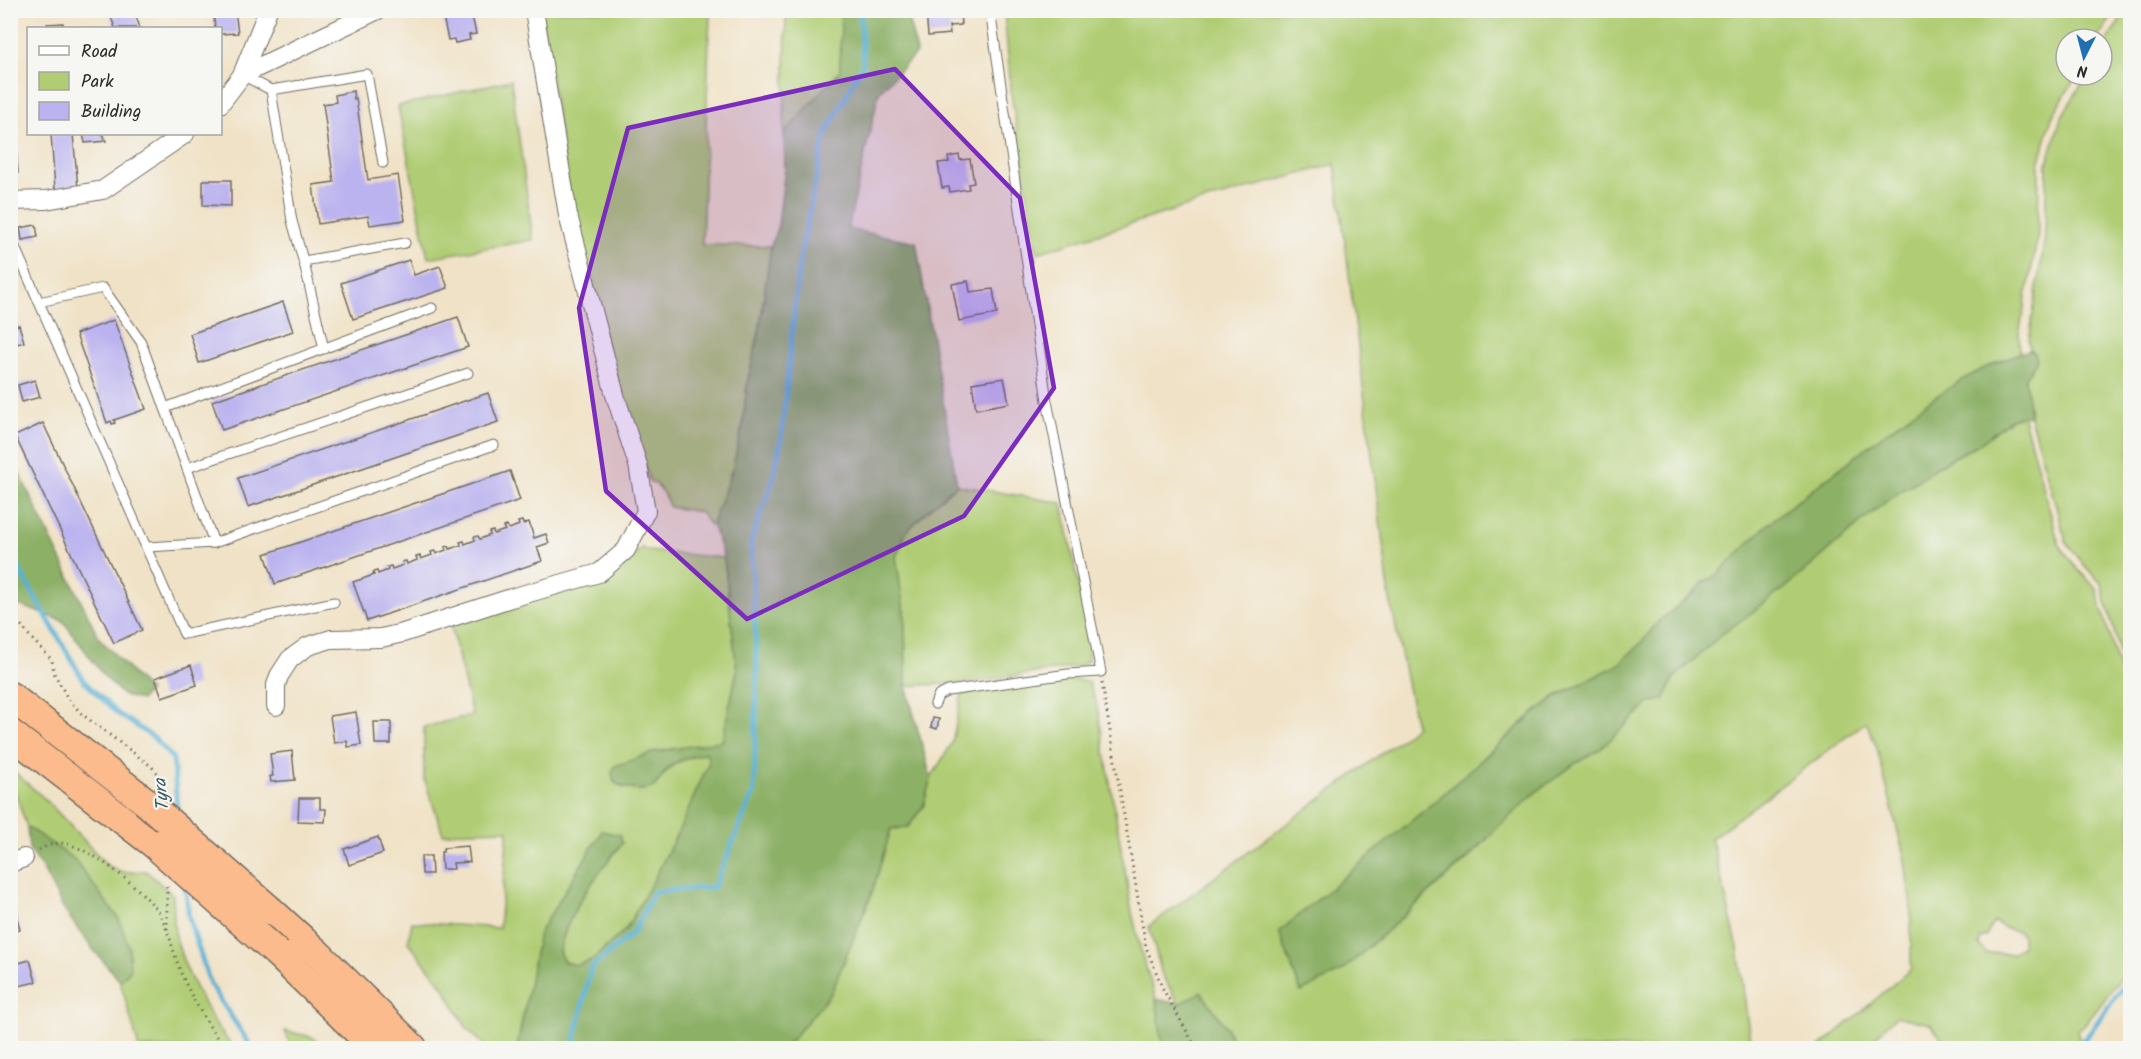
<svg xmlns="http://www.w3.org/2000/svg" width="2141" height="1059" font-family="Kalam,sans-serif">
<rect width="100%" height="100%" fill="#f6f6f2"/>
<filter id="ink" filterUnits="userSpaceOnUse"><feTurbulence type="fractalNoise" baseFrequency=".0167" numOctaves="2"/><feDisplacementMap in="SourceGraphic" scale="12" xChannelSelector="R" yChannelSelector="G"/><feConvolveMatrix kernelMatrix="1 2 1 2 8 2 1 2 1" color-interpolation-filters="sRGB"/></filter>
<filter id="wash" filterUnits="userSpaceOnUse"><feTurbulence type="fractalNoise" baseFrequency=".008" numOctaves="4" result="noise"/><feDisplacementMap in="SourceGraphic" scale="24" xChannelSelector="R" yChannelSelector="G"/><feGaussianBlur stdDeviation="1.35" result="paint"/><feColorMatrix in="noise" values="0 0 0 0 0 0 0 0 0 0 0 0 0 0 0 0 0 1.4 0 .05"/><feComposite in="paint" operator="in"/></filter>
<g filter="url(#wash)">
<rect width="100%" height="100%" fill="#f0e2c6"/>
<!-- green -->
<g fill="#b0cd74" stroke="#6e7c50" stroke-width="1.5" fill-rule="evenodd">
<path d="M541,11H710L702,245L771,246L759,333L747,384L743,424L733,467L713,524L710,525L700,512L670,507L663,493L655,483L650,482L579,261Z"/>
<path d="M786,11H838L841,17L840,71L784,134Z"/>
<path d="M1004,11H2116L2097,39H2066V75H2077L2052,117L2039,164L2038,235L2019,334L2020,353L1976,373L1932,399L1785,510L1767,525L1717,575L1704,582L1694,593L1659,621L1641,643L1618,665L1555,697L1531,715L1440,797L1279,932L1301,992L1342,971L1474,853L1500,825L1536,792L1576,763L1599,750L1649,703L1664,699L1674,678L1722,634L1785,588L1880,506L1940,465L1982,442L2011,419L2023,415L2059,544L2079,571L2096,588L2120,673L2125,672L2101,583L2083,564L2066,541L2030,417L2025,378L2035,353L2030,350L2029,341L2045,236L2047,164L2061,118L2087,75H2102V49L2126,11H2130V690L2125,693L2130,714V967C2112,986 2099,1011 2080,1029H2077L2081,1048H1949L1930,1024L1896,1016L1865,1048H1819L1911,969V908L1905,860L1877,748L1866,722L1713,837H1711L1738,948L1751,1048H1236L1226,1027L1179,1004L1162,975L1149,926L1401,739L1416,726L1390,599L1335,164L1194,204L1037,253L1012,100ZM1995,922L2007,929L2018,931L2022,936V946L2012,954L1986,953L1979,945L1980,938L1986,936L1991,926Z"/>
<path d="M511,80L533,240L428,258L398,106Z"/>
<path d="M957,485L1062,503L1089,636L1088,661L1079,666L976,682L906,686L905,619L896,557L906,532L934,504Z"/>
<path d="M642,548L647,551L724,558L737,671L722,742L654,752L612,772L614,782L624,788L654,787C673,761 676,762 707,752L709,762L682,824L653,881L626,929L592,960L576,965L564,962L559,952C569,908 595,879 622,843L602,831L539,933L517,1048H487L466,1027L443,986L408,942L412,922L499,928L508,830L467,831L443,834L424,778V727L472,715L451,626L601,580L619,571Z"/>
<path d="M1071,679L1088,682L1097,705L1132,913L1142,955L1156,999L1163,1048H785L831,993L872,893L891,828L898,829L923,807L931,778L952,743L962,694Z"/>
<path d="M10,768L47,801L108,866L123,872L146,871L173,895C174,909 173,924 176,937C183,969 212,1024 234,1048H139L120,981L130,970L119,919L74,859L27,827L11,781Z"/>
<path d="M285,1031L312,1037L324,1048H292Z"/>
</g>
<!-- forest -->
<g fill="#8cb066" stroke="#5c6e48" stroke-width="1.5">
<path d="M838,11H906L917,52L879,92L848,229L916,242L957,485L934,504L906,532L896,557L905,619L906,686L931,778L923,807L908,827L891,829L872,893L831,993L785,1048H517L539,933L602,831L620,835L622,843C595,878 569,908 559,952L564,962L576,965L592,960L626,929L653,881L682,824L709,762L706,752C694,756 680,758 670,766C664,771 661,780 655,785C645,795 625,788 614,782L612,772L615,766L654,752L722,741L737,671L724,558L712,524L733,467L743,424L747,384L759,333L771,246L778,225L785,168L784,134L840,71L841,17Z"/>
<path d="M2030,350L2035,353L2037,360L2025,378L2030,417L2023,415L2011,419L1982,442L1940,465L1880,506L1785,588L1722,634L1674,678L1664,699L1649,703L1599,750L1576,763L1536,792L1500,825L1474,852L1342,971L1301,992L1279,932L1440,797L1531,716L1555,697L1618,665L1641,643L1659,621L1694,593L1704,582L1717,575L1767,525L1785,510C1859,458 1943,375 2030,350Z"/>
<path d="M11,456L99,638L149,691L141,700L124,696L104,676L63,621L16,604L11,600Z"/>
<path d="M27,827L74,859L119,919L129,948L130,970L120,981L92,948L63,908L45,873L29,848Z"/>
<path d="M1201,992L1226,1027L1236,1048H1163L1156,999L1179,1004Z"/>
</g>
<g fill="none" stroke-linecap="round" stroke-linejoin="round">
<!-- stream -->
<g stroke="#56b0d4" stroke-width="5">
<path d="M10,544L21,573L84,681L117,713L154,738L173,759L178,816"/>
<path d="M185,885L189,918L210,984L252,1048"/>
<path d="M573,1048L591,968L633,933L654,892L714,887L754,792L757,670L751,541L773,480L781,440L799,263L825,136L863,64L860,10"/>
<path d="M2075,1048L2087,1036L2130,977"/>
</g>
</g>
<g id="blocks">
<!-- building -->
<g fill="#bbb3ef">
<path d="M115,10H134L140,28H115L111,17L117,16Z"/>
<path d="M213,10H235L238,33L220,34V28H215Z"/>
<path d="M926,10H960L961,25L949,26L950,34L928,36Z"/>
<path d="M471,11L476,34L469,35L470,40L455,43L454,39L448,40L443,17Z"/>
<path d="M63,23L64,28H47V24Z"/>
<path d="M353,91L354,99L356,98L368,180L398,175L405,220L370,225L368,216L318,224L313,185L334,182L323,104L336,102L335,95Z"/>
<path d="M10,114H12L14,135H10Z"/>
<path d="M51,134H73L78,188L55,189Z"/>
<path d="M83,134H103L106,141L85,143Z"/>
<path d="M10,145H16L18,173L10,174Z"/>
<path d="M959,155L960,160L970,159L974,183L968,184L969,189L950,192L949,187L942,188L938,163L949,162L948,157Z"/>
<path d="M203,180H231V206L203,205Z"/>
<path d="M36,225L38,237L22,240L20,228Z"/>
<path d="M409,260L414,275L440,266L448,288L353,319L341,283Z"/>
<path d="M968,281L970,292L993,289L997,314L959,321L952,284Z"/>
<path d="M283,302L293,331L199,363L190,334Z"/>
<path d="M458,317L468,347L222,430L212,401Z"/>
<path d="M114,320L146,409L114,420L115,423L112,424L111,421L107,423L76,334Z"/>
<path d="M19,325L24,342L10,346V327Z"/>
<path d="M1004,378L1009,403L976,409L972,383Z"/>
<path d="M35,380L40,397L22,402L18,385Z"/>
<path d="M488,393L498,422L248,507L238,478Z"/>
<path d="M43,423L142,630L114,643L15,436Z"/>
<path d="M510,471L520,500L275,584L265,554Z"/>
<path d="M522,521L523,524L529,522L534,538L546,534L549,543L537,547L542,561L367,621L353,582L374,575L373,572L377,571L378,574L388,570L387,567L391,566L392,569L403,565L402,562L406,561L407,564L417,560L416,557L420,556L421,559L432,555L431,552L435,551L436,554L446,550L445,547L449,546L450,549L461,545L460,542L464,541L465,544L475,540L474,537L478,536L480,539L490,535L489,532L493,531L494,534L505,530L503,527L507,526L509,529L519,525L518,522Z"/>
<path d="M191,665L197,685L162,697L155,678Z"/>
<path d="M356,712L361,745L348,747L347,741L334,743L330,716Z"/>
<path d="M933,718L939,719L937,729L931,727Z"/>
<path d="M374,722H391V744H375Z"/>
<path d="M292,751L295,780L271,782L270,776H273L270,754Z"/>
<path d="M299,798H320V809H326L325,822L298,821Z"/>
<path d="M378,837L383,853L349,865L344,849Z"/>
<path d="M468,846L470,862L453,863L454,869H442L441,852H443V848Z"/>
<path d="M421,856H431L432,874H422Z"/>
<path d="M15,910L20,930L10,932V911Z"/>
<path d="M30,960L36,982L10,988V965Z"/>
</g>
</g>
</g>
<g filter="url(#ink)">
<use href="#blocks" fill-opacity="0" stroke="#706b61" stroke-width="1.5"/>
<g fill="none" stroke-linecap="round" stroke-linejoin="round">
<!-- service casing -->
<g stroke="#706b61" stroke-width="11">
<g id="service">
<path d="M242,75L271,90L292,221L305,267L324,349"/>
<path d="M271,90L367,74L383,163"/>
<path d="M10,233L14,245L184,634L334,602"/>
<path d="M304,261L405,243"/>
<path d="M39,302L103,288L141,342L214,543"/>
<path d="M165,408L432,308"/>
<path d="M187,468L468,373"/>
<path d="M147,547L214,543L494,445"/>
<path d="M935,704L938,696L948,691L1068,674L1101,672L1047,401L990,10"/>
</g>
</g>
<!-- minor casing -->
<g stroke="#706b61" stroke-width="20">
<g id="minor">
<path d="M242,75L378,10"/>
<path d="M220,104L242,75L268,10"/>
<path d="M10,201L46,200L103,190L185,134"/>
<path d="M276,706V685L279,676L290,659L308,646L331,639L381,638L403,633L511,598L599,573L626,550L646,511L638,465L615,395L568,215L534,10"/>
<path d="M10,863L24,858"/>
</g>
</g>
<!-- trunk casing -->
<g stroke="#706b61" stroke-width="31">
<g id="trunk">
<path d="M10,696L145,801"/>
<path d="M10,733L154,844"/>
<path d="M271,911L318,954L413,1048"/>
<path d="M278,954L375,1048"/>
</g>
</g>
<!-- path -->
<g stroke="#706b61" stroke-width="3" stroke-dasharray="1.5 4.5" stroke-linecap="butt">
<path d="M10,611L32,639L52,660L54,673L68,699L83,715L151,766L161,777V786"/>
<path d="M1102,683L1146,947L1163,989L1196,1048"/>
<path d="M39,850C44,847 53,843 60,843C86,843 145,891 159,913C170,932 173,953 181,973C192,999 208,1025 224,1048"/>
<path d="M167,886V931"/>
</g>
<!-- service -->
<use href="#service" stroke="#fff" stroke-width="9"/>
<!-- minor -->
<use href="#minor" stroke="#fff" stroke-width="18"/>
<!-- trunk -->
<use href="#trunk" stroke="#fbbb8d" stroke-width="28"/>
<!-- trunk-bridge casing -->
<g stroke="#706b61" stroke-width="31" stroke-linecap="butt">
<g id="trunk-bridge">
<path d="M145,801L271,911"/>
<path d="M154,844L278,954"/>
</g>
</g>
<!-- trunk-bridge -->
<use href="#trunk-bridge" stroke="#fbbb8d" stroke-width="28"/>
</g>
</g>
<!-- marked area -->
<path fill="#7b2cbf" fill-opacity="0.2" stroke="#7b2cbf" stroke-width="4.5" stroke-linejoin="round" d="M895,69L1020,198L1054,388L964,516L747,619L606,491L579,308L628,128Z"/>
<g text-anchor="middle" stroke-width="4.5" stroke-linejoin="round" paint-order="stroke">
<!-- water labels -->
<g font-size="18" font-style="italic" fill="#3a5a66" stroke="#f6f6f2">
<text transform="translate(161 795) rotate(-96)" y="6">Tyra</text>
</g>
</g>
<!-- margin -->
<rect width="2141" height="1059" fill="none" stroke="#f6f6f2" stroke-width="36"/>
<!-- legend -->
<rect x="27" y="27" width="195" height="108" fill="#f6f6f2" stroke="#a5a5a2" stroke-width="1.5"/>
<rect x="39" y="46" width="30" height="9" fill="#ffffff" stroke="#a5a5a2" stroke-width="1.5"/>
<text x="81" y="57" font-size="18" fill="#2b2b2b">Road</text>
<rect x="39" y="72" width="30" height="18" fill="#b0cd74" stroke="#a5a5a2" stroke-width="1.5"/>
<text x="81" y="87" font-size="18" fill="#2b2b2b">Park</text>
<rect x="39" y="102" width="30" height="18" fill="#bbb3ef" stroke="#a5a5a2" stroke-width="1.5"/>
<text x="81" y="117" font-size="18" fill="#2b2b2b">Building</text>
<!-- north arrow -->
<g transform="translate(2084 57) rotate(186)"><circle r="28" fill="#f6f6f2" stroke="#a5a5a2" stroke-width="1.5"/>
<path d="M0-4.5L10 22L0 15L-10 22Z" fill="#1f6fb2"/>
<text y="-9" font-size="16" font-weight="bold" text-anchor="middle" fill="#2b2b2b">N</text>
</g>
</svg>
